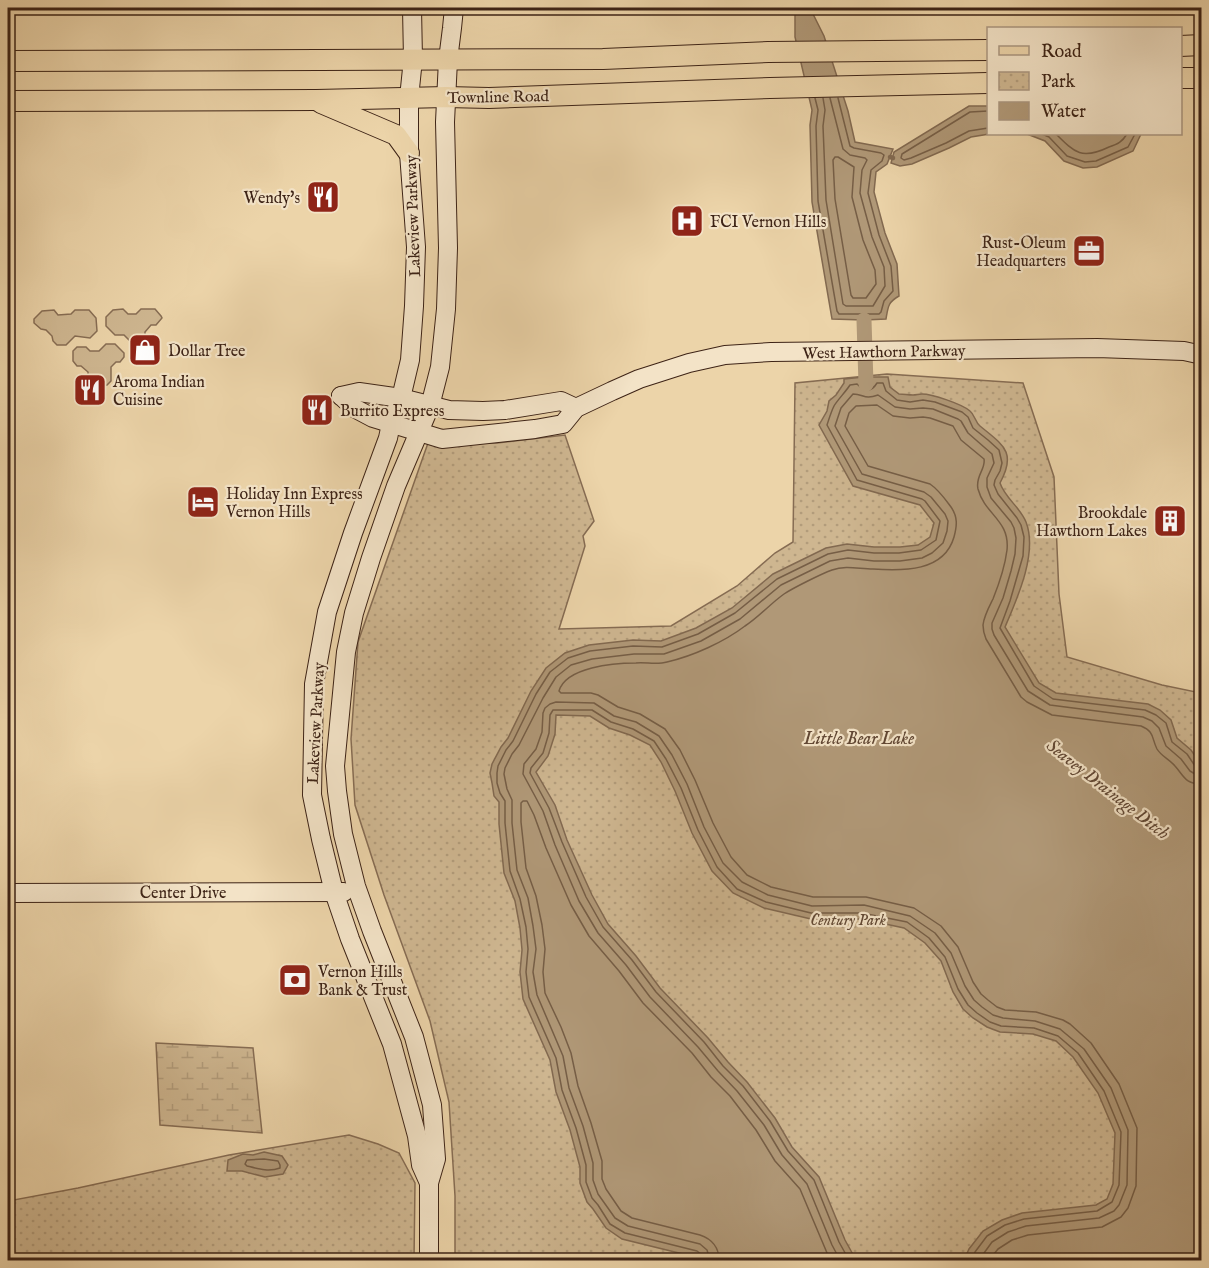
<svg xmlns="http://www.w3.org/2000/svg" width="1209" height="1268" font-family="'IM FELL English',serif">
<defs>
<pattern id="wetland-marsh" width="20" height="14" patternUnits="userSpaceOnUse" patternTransform="scale(1.5)"><rect width="20" height="14" fill="#ceb690"/><path d="M1 5h8M5 5V1M11 12h8M15 12V8" fill="none" stroke="#b29c7b"/></pattern>
<pattern id="park-dots" width="8" height="8" patternUnits="userSpaceOnUse" patternTransform="scale(1.5)"><rect width="8" height="8" fill="#ceb690"/><path d="M2 2h.1M6 6h.1" fill="none" stroke="#b29c7b" stroke-width="1.8" stroke-linecap="round"/></pattern>
</defs>
<rect width="100%" height="100%" fill="#ecd4a9"/>
<filter id="stains"><feTurbulence type="fractalNoise" baseFrequency=".00333" numOctaves="4"/><feColorMatrix values="0 0 0 0 .2 0 0 0 0 .09 0 0 0 0 .02 0 0 0 .5 -.17"/></filter>
<radialGradient id="worn" r=".72"><stop offset=".6" stop-color="#630" stop-opacity="0"/><stop offset="1" stop-color="#630" stop-opacity=".3"/></radialGradient>
<!-- green -->
<g fill="#ceb690" stroke="#866c53" stroke-width="1.5">
<path d="M123,309L128,314H136L141,309H155L161,316L162,318L156,325H151L145,332V336L140,341L131,342L124,335H115L106,326V317L113,310Z"/>
<path d="M54,310L58,315L71,314L75,310H89L96,318L97,331L90,338L75,336L66,345H57L53,341L52,336L46,330L41,329L34,323V319L42,311Z"/>
<path d="M106,344H115L124,353V357L120,362H116L111,367V381L107,385L98,386L88,376V372L81,366H77L73,361V351L77,347H86L90,351H99Z"/>
</g>
<!-- wetland -->
<path fill="url(#wetland-marsh)" stroke="#866c53" stroke-width="1.5" d="M156,1043L253,1048L262,1133L160,1125Z"/>
<!-- park -->
<g fill="url(#park-dots)" stroke="#866c53" stroke-width="1.5">
<path d="M887,374L1023,383L1054,477L1059,594L1067,657L1162,685L1201,693V1260H455V1196L449,1102L430,1021L384,895L355,805L351,739L358,642L428,443H497L565,435L594,521L583,536L585,546L559,629L671,626L737,586L775,553L793,542L795,383Z"/>
<path d="M349,1135L378,1144L399,1153L415,1183L414,1260H8V1201L78,1188L229,1155Z"/>
</g>
<!-- water -->
<g fill="#b09877" stroke="#826950" stroke-width="1.5">
<path d="M795,8H810L824,36L848,111L855,142L893,149L887,164L876,172L874,192L885,233L897,264L899,296C888,302 888,307 886,319L864,320L832,319L812,202L810,125L812,110L795,37Z"/>
<path d="M969,106H988L989,134L971,137L949,148L912,164L900,166L891,163L894,152Z"/>
<path d="M1027,134H1141L1133,151L1097,167L1083,168L1064,161L1045,141Z"/>
<path d="M864,377V384H870V377H888L890,387L899,394C904,394 908,395 913,395C916,395 919,394 922,394C932,394 962,404 970,411C975,415 975,422 980,426C1003,445 1017,452 1000,483C1005,498 1020,507 1026,522C1038,553 1017,599 1005,627L1039,683L1056,693L1148,704L1160,710L1171,720L1177,738L1191,750L1200,763L1202,768L1201,1260H964L969,1249L983,1231L1002,1220L1022,1213L1096,1205L1107,1199L1113,1184L1115,1133L1098,1093L1073,1057L1056,1041L1033,1034L1000,1032L987,1027L973,1018L963,1009L953,992L941,961L925,943L904,928L862,919H811L764,908L733,893L712,871L692,833L675,791L661,762L650,745L630,735L609,728L590,716L556,715L555,734L548,756L536,772L555,805L567,840L592,895L608,924L636,956L660,988L708,1038L728,1062L747,1082L775,1118L792,1147L819,1177L845,1240L856,1260H699L695,1257L622,1239L606,1228L593,1209L587,1202L580,1183V1167L570,1130L556,1092L550,1060L523,999L520,972L522,950L520,928L515,901L504,873L499,824V802L494,796L492,783L490,773L492,764L501,747L508,738L531,691L546,668L565,653L589,645L633,640L661,641L696,628L732,608L773,574L826,548L847,544L874,547H900L918,545L930,537L934,523L920,505L853,486L819,425L827,411L829,401L836,395L844,383V379Z"/>
<path d="M264,1152L282,1156L288,1165L283,1174L265,1177L242,1171H227L228,1160L243,1154L253,1155Z"/>
</g>
<g fill="none" stroke-linecap="round" stroke-linejoin="round">
<!-- shore -->
<g stroke="#765e46" stroke-width="1.5">
<path d="M815,98L818,110L816,126L818,201L837,311L839,314H879L881,312L884,301L893,291L891,266L879,235L868,193L871,170L882,161L884,155L881,153L854,148L850,146L838,98"/>
<path d="M823,98L825,110L823,126L826,200L843,304L846,306H873L885,286L884,267L872,237L860,193L862,170L867,160L865,158L850,155L843,149L830,98"/>
<path d="M988,111L970,112L902,154L901,158L904,160L911,158L946,143L969,131L988,128"/>
<path d="M1042,134L1049,137L1067,156L1085,162L1096,161L1128,147L1135,134"/>
<path d="M1056,134C1075,153 1082,160 1109,147C1118,144 1122,142 1127,134"/>
<path d="M835,157H838L854,167L852,197L863,240L875,270L876,284L866,298H853L851,295L835,199L833,160Z"/>
<path d="M264,1159L278,1161L280,1165V1168C269,1172 259,1169 247,1166L245,1164L247,1160Z"/>
<path d="M702,1260V1255L697,1251L625,1233L610,1224L598,1205L592,1198L586,1182V1165L576,1128L562,1090L556,1058L529,997L526,972L528,949L526,927L520,899L510,871L505,823V801L500,793L497,783V773L498,766L506,750L513,741L536,694L550,672L568,658L590,651L633,646L662,647L698,634L735,613L777,579L828,554L848,550L874,553H899L921,550L936,540L940,521L925,501L922,499L857,480L827,425C829,419 831,412 834,406C836,402 847,390 850,385L857,384C864,391 871,393 877,383H883L886,391L897,400L910,402L923,400L935,402L962,412L968,417L973,428L988,440L999,450L1002,463L1000,471L995,480L994,485L998,494L1017,518L1021,525L1024,537L1023,556L1010,601L1000,628L1034,686L1053,699L1145,710L1156,715L1166,723L1172,742L1187,754L1195,766L1202,768"/>
<path d="M710,1260L707,1250L700,1244L628,1226L615,1218L598,1194L593,1180V1163L583,1126L569,1088L563,1056L537,995L533,972L536,949L533,926L528,898L517,870L512,823V800L507,789L504,774L505,768L512,754L519,745L543,698L556,677L571,665L592,659L634,654H664L701,641L740,619L781,585L830,561L848,558L874,561H900L922,558L932,553L943,543L947,531L948,521L945,514L931,497L924,492L862,474L835,426L841,408L853,394C864,394 864,400 878,395L895,407L910,409L923,408L933,409L958,419L961,421L968,433L992,454L994,463L987,478V487L991,498L1011,522L1014,528L1016,538L1015,554L1011,571L1003,598L992,623V629L994,635L1028,691L1050,705L1143,717L1152,721L1159,728L1166,746L1181,759L1190,771L1195,774L1202,775"/>
<path d="M719,1260C719,1248 712,1239 700,1235L632,1218L621,1211L606,1189L602,1179V1161L591,1123L578,1086L571,1053L561,1027L545,993L543,972L545,949L542,925L536,896L526,868L521,822V803L523,801H527L534,815L546,848L571,905L589,936L619,971L643,1003L692,1053L711,1077L730,1096L756,1130L775,1161L800,1189L830,1260"/>
<path d="M840,1260L832,1245L807,1184L782,1155L764,1125L737,1091L718,1071L698,1047L650,997L626,965L598,933L579,901L555,845L543,811L523,774L524,764L536,749L542,732L543,713L545,708L550,704L556,702L594,703L614,716L636,722L659,736L672,755L687,784L704,827L723,863L742,882L768,895L812,906L864,905L910,916L935,933L951,953L965,986L974,1000L982,1007L993,1015L1003,1018L1035,1021L1060,1029L1084,1049L1111,1088L1128,1130L1127,1185L1119,1205L1114,1211L1099,1218L1026,1226L1008,1232L992,1242L979,1260"/>
<path d="M849,1260L839,1242L814,1180L788,1151L770,1121L743,1086L723,1066L704,1042L656,992L632,960L603,927L586,897L562,842L549,808L530,773L531,768L543,753L549,733L550,715L553,710H592L611,722L633,729L654,741L666,759L681,788L698,830L717,867L737,889L766,902L811,913H862L907,922L929,938L945,957L958,989L968,1005L977,1013L990,1022L1001,1026L1034,1028L1058,1036L1078,1053L1104,1091L1121,1132L1119,1185L1112,1202L1097,1211L1024,1219L1005,1225L987,1236L975,1252L971,1260"/>
<path d="M989,1260L998,1249L1012,1240L1028,1235L1102,1227L1121,1217L1128,1208L1136,1186L1137,1128L1119,1084L1091,1043L1070,1024L1063,1020L1036,1012L1005,1010L997,1007L988,1000L981,994L973,982L958,947L941,926L914,908L866,897H813L771,887L747,875L731,857L713,823L695,780L680,750L665,729L640,714L618,707L598,695L591,693H561L559,691C566,667 614,663 636,663C646,662 657,665 667,662C693,656 724,642 745,626C759,617 770,604 784,594C793,588 821,574 832,570C846,565 859,569 873,569C903,571 944,572 954,537C957,526 958,517 951,507C945,499 939,490 930,484L868,466L845,426L849,413L856,406L877,405L893,416L910,418L923,417L930,418L953,426L961,440L984,459C986,469 975,476 978,489C985,515 1010,520 1007,550C1005,566 999,584 993,599C989,607 984,616 983,625C983,630 984,634 986,639L1021,697L1027,702L1052,715L1141,726C1155,732 1151,737 1157,749C1161,756 1169,759 1175,766C1184,776 1185,784 1202,784"/>
</g>
<!-- stream -->
<path stroke="#826950" stroke-width="4.5" d="M890,157L893,158"/>
<!-- canal -->
<path stroke="#b09877" stroke-width="15" d="M864,320L866,384"/>
<!-- secondary casing -->
<g stroke="#3d2316" stroke-width="20">
<g id="secondary">
<path d="M412,8L413,59L409,98V153L416,247L414,306L410,360L401,398L391,424L388,438L353,533L327,612L314,684L312,795L321,839L334,892L350,939L392,1044L417,1136L421,1165L429,1183"/>
<path d="M341,396L356,409L373,418L442,439L535,429L563,424L576,408L612,391L639,379L689,363L725,355L771,352L1097,348L1184,351L1202,355"/>
<path d="M341,396L359,392L401,398L449,410L483,411L505,410L561,401L576,408"/>
<path d="M8,893L344,892"/>
<path d="M429,1260V1183L436,1159L432,1105L414,1037L372,931L356,886L343,834L337,791L335,766L346,652L354,613L371,558L396,486L430,406L440,367L446,309L448,248L445,122L448,60L452,28L454,8"/>
</g>
</g>
<!-- primary casing -->
<g stroke="#3d2316" stroke-width="22">
<g id="primary">
<path d="M1180,46L1202,45"/>
<path d="M8,61L603,59L768,52L988,50"/>
<path d="M1180,78H1202"/>
<path d="M8,101L316,100L446,97L489,98L770,88L988,83"/>
<path d="M321,103L396,135L409,153"/>
</g>
</g>
<!-- secondary -->
<use href="#secondary" stroke="#f3e3c7" stroke-width="18"/>
<!-- primary -->
<use href="#primary" stroke="#ecd4a9" stroke-width="20"/>
</g>
<!-- icons -->
<defs>
<g id="restaurant-square" transform="scale(1.725)"><rect x="-9" y="-9" width="18" height="18" rx="4" fill="#8f2418" stroke="#f3e3c7"/><path d="M-5-6h1v4h1v-4h1v4h1v-4h1v5L-1.5 .5V6h-2V.5L-5-1ZM5-6V6H3V1.5H1.5Q1.5-4 5-6Z" fill="#fff"/></g>
<g id="hospital-square" transform="scale(1.725)"><rect x="-9" y="-9" width="18" height="18" rx="4" fill="#8f2418" stroke="#f3e3c7"/><path d="M-5-5h3v3.5h4V-5h3V5h-3V1.5h-4V5h-3Z" fill="#fff"/></g>
<g id="office-square" transform="scale(1.725)"><rect x="-9" y="-9" width="18" height="18" rx="4" fill="#8f2418" stroke="#f3e3c7"/><path d="M-6-3h4V-5.5h4V-3h4V5H-6ZM-1-4.5V-3h2v-1.5ZM-6 0V1H6V0Z" fill="#fff"/></g>
<g id="shop-square" transform="scale(1.725)"><rect x="-9" y="-9" width="18" height="18" rx="4" fill="#8f2418" stroke="#f3e3c7"/><path d="M-5-2.5h2.3a2.7 3.5 0 0 1 5.4 0H5L5.5 6h-11ZM-1.5-2.5h3a1.5 2.3 0 0 0-3 0Z" fill="#fff"/></g>
<g id="hotel-square" transform="scale(1.725)"><rect x="-9" y="-9" width="18" height="18" rx="4" fill="#8f2418" stroke="#f3e3c7"/><path d="M-6-4.5h1.5V1H6V5H4.5V3h-9V5H-6ZM-4 0a1.8 1.8 0 1 1 3.6 0ZM.5 0V-2.5h3Q6-2.5 6 0Z" fill="#fff"/></g>
<g id="building-square" transform="scale(1.725)"><rect x="-9" y="-9" width="18" height="18" rx="4" fill="#8f2418" stroke="#f3e3c7"/><path d="M-4-6H4V6H1V3H-1V6H-4ZM-2.5-4.3h1.7v1.8h-1.7ZM.8-4.3h1.7v1.8H.8ZM-2.5-1h1.7V.8h-1.7ZM.8-1h1.7V.8H.8Z" fill="#fff"/></g>
<g id="bank-square" transform="scale(1.725)"><rect x="-9" y="-9" width="18" height="18" rx="4" fill="#8f2418" stroke="#f3e3c7"/><path d="M-6-4H6V4H-6ZM0-2.3a2.3 2.3 0 1 0 0 4.6a2.3 2.3 0 1 0 0-4.6Z" fill="#fff"/></g>
</defs>
<g fill-rule="evenodd">
<use href="#restaurant-square" x="323" y="197"/>
<use href="#hospital-square" x="687" y="221"/>
<use href="#office-square" x="1089" y="251"/>
<use href="#shop-square" x="145" y="350"/>
<use href="#restaurant-square" x="90" y="390"/>
<use href="#restaurant-square" x="317" y="410"/>
<use href="#hotel-square" x="203" y="502"/>
<use href="#building-square" x="1170" y="521"/>
<use href="#bank-square" x="295" y="980"/>
</g>
<g text-anchor="middle" stroke-width="4.5" stroke-linejoin="round" paint-order="stroke">
<!-- street labels -->
<g font-size="16" fill="#3d2316" stroke="#f3e3c7">
<text transform="translate(498 96) rotate(-1)" y="6">Townline Road</text>
<text transform="translate(412 216) rotate(-92)" y="6">Lakeview Parkway</text>
<text transform="translate(884 351) rotate(-1)" y="6">West Hawthorn Parkway</text>
<text transform="translate(315 723) rotate(-87)" y="6">Lakeview Parkway</text>
<text x="183" y="898">Center Drive</text>
</g>
<!-- poi labels -->
<g font-size="16" fill="#3d2316" stroke="#f3e3c7" text-anchor="start">
<text x="300" y="203" text-anchor="end">Wendy's</text>
<text x="710" y="227">FCI Vernon Hills</text>
<text x="1066" y="248" text-anchor="end">Rust-Oleum<tspan x="1066" dy="18">Headquarters</tspan></text>
<text x="168" y="356">Dollar Tree</text>
<text x="113" y="387">Aroma Indian<tspan x="113" dy="18">Cuisine</tspan></text>
<text x="340" y="416">Burrito Express</text>
<text x="226" y="499">Holiday Inn Express<tspan x="226" dy="18">Vernon Hills</tspan></text>
<text x="1147" y="518" text-anchor="end">Brookdale<tspan x="1147" dy="18">Hawthorn Lakes</tspan></text>
<text x="318" y="977">Vernon Hills<tspan x="318" dy="18">Bank &amp; Trust</tspan></text>
</g>
<!-- park labels -->
<g font-size="16" font-style="italic" fill="#614834" stroke="#f3e3c7">
<text x="848" y="925">Century Park</text>
</g>
<!-- water labels -->
<g font-size="18" font-style="italic" fill="#604633" stroke="#f3e3c7">
<text x="859" y="744">Little Bear Lake</text>
<text transform="translate(1108 789) rotate(38)" y="6">Seavey Drainage Ditch</text>
</g>
</g>
<!-- margin -->
<rect width="1209" height="1268" fill="none" stroke="#ecd4a9" stroke-width="30"/>
<rect x="9" y="9" width="1191" height="1250" fill="none" stroke="#3d2316" stroke-width="3"/>
<rect x="15" y="15" width="1179" height="1238" fill="none" stroke="#3d2316" stroke-width="1.5"/>
<!-- legend -->
<rect x="987" y="27" width="195" height="108" fill="#f3e3c7" stroke="#aa9680" stroke-width="1.5"/>
<rect x="999" y="46" width="30" height="9" fill="#ecd4a9" stroke="#aa9680" stroke-width="1.5"/>
<text x="1041" y="57" font-size="18" fill="#3d2316">Road</text>
<rect x="999" y="72" width="30" height="18" fill="url(#park-dots)" stroke="#aa9680" stroke-width="1.5"/>
<text x="1041" y="87" font-size="18" fill="#3d2316">Park</text>
<rect x="999" y="102" width="30" height="18" fill="#b09877" stroke="#aa9680" stroke-width="1.5"/>
<text x="1041" y="117" font-size="18" fill="#3d2316">Water</text>
<rect width="100%" height="100%" filter="url(#stains)"/>
<rect width="100%" height="100%" fill="url(#worn)"/>
</svg>
